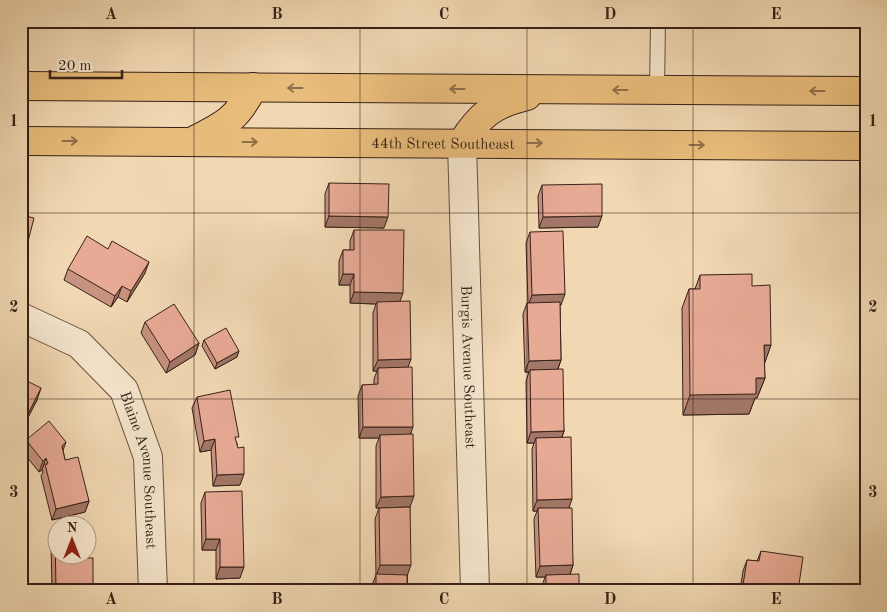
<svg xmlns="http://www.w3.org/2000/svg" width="887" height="612" font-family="'Old Standard TT',serif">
<rect width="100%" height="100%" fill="#f1d8b3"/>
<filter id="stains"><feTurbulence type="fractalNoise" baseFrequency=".004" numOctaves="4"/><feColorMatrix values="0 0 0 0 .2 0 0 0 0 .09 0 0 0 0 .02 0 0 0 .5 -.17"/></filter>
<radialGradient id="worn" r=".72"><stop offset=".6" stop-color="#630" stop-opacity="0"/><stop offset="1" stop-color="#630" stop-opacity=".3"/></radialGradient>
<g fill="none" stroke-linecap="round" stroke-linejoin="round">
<!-- lane casing -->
<g stroke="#664f3f" stroke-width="16">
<path id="lane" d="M657,90L658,21"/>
</g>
<!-- street casing -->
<g stroke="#664f3f" stroke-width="30">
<g id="street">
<path id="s1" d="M462,143L475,591"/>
<path id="s2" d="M21,317L79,344L124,390L148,457L153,591"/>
</g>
</g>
<!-- primary casing -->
<g stroke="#372118" stroke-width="30">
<g id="primary">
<path d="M21,86L866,91"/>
<path d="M195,140C225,125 238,118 253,87"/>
<path id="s3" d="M21,141L866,146"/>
<path d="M462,143C480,114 494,104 527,96"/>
</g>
</g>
<!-- lane -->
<use href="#lane" stroke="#f6e6ce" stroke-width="14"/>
<!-- street -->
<use href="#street" stroke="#f6e6ce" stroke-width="28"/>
<!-- primary -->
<use href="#primary" stroke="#e8bc7a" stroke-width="28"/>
</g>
<!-- wall -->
<g fill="#c79280" stroke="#372118">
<path d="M329,183L384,228L325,227V194Z"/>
<path d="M542,185L598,227L539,228L538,196Z"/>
<path d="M21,215L25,253L21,264Z"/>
<path d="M354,230L400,301L408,367L411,434L410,507L407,591H372V585L376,575L375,519L379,508H376V446L379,438H359L358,396L362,385H374V379L377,371H373V313L376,304L350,303V285H339V261L343,250H350V241Z"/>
<path d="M530,232L561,305H560L561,360L558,369L564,431L562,437L569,508L573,565L570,575L579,591H542V586L545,577H536L534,519L537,511H533L532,449L534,443H527L526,381L529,372H525L523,314L527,303H528L526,243Z"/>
<path d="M68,269L145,273L127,302L118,297L111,307L64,280Z"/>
<path d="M700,275L771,345L764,364L765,378L757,398H755L749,414L683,415L682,308L689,289H695Z"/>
<path d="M145,322L199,343L195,355L166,373L141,333Z"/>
<path d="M204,340L237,357L215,369L202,346Z"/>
<path d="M21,378L37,400L23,427H21Z"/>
<path d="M197,397L237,443L240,485L213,486L211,450L200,452L192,408Z"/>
<path d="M26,440L63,450L65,460L89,501L85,512L52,520L41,476L43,472L42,470L39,472L22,451Z"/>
<path d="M205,492L240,578L216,579V550H202L201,503Z"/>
<path d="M55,532L82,558L93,591H52L51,543Z"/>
<path d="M761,551L798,591H740L743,571L747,560L757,561Z"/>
</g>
<!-- shaded-wall -->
<g fill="#a27768" stroke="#372118">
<path d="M329,216L388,217L384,228L325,227Z"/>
<path d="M602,216L598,227L539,228L543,217Z"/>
<path d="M149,262L145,273L127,302L131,291Z"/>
<path d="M343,274H354L350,285H339Z"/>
<path d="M122,286L118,297L111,307L115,296Z"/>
<path d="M354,292L403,293L399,304L377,302L376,304L350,303Z"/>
<path d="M565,294L561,305L528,306L532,295Z"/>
<path d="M199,343L195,355L166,373L170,362Z"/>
<path d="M764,345H771L764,365Z"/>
<path d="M239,351L237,357L215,369L217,363Z"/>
<path d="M411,359L407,370L378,368L377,371H373L378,360Z"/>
<path d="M561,360L557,371L530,370L529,372H525L529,361Z"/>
<path d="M756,378H765L757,398H755L749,414L683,415L690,395Z"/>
<path d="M41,388L37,400L23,427L27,416Z"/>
<path d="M363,427H413L409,438L380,435L379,438H359Z"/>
<path d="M564,431L560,442L536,438L534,443H527L531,432Z"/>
<path d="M215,439L211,450L200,452L204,441Z"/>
<path d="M66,442L62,453V446Z"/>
<path d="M46,458L42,470L39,472L43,461Z"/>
<path d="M244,474L240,485L213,486L217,475Z"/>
<path d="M414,496L410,507L376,508L381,497Z"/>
<path d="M572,499L568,511L538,508L537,511H533L537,500Z"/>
<path d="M89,501L85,512L52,520L56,509Z"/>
<path d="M206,539H220L216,550H202Z"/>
<path d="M380,565H411L407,576L376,577Z"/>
<path d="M573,565L569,577L546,575L545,577H536L540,566Z"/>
<path d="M220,567H244L240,578L216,579Z"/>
</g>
<!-- building -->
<g fill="#e7aa95" stroke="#372118">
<path d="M329,183L389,184L388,217L329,216Z"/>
<path d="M602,184V216L543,217L542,185Z"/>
<path d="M21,215L34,218L25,253L21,252Z"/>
<path d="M354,230H404L403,293L354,292V274H343V250H354Z"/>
<path d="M563,231L565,294L532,295L530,232Z"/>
<path d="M87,236L108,249L112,241L149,262L131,291L122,286L115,296L68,269Z"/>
<path d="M752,274V286L770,285L771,345H764L765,378H756V394L690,395L689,289H700V275Z"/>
<path d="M410,301L411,359L378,360L377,302Z"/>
<path d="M560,302L561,360L529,361L527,303Z"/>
<path d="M174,304L199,343L170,362L145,322Z"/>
<path d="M226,328L239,351L217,363L204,340Z"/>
<path d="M412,367L413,427H363L362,385L378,384V368Z"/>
<path d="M563,369L564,431L531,432L530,370Z"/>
<path d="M21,378L41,388L27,416L21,413Z"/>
<path d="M230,390L239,437H235L238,448L244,447V474L217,475L215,439L204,441L197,397Z"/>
<path d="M49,421L66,442L62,446L65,460L78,457L89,501L56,509L45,464H48L46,458L43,461L26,440Z"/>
<path d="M413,434L414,496L381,497L380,435Z"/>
<path d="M571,437L572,499L537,500L536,438Z"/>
<path d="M242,491L244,567H220V539H206L205,492Z"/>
<path d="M410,507L411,565H380L379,508Z"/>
<path d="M538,508H572L573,565L540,566Z"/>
<path d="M55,532H58V554H82V558H93V591H56Z"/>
<path d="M761,551L803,557L798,591H742L747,560L759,561Z"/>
<path d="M376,574L407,575V591H376Z"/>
<path d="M579,574V591H546V575Z"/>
<path d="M243,585V591H209V586Z"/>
</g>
<!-- one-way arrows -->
<defs><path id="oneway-shaft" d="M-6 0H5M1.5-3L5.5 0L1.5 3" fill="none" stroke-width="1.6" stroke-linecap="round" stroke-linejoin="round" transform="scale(1.25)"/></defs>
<g stroke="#906e49">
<use href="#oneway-shaft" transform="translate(295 88) rotate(-180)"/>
<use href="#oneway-shaft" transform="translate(457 89) rotate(-180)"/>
<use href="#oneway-shaft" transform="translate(620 90) rotate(-180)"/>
<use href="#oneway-shaft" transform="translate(817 91) rotate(-180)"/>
<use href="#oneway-shaft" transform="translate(70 141)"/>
<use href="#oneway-shaft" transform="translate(250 142)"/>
<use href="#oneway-shaft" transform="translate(535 143)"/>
<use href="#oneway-shaft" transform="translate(697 145)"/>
</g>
<!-- grid -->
<path fill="none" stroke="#372118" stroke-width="1" stroke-opacity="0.55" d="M194,21V591M360,21V591M527,21V591M693,21V591M21,213H866M21,399H866"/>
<g text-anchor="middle" stroke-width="4.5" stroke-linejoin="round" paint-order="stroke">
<!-- street labels -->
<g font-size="15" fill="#372118" stroke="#f6e6ce">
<text dy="5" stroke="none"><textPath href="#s3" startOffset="422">44th Street Southeast</textPath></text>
<text dy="5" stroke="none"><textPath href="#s1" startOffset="224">Burgis Avenue Southeast</textPath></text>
<text dy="5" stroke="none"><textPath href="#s2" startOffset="211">Blaine Avenue Southeast</textPath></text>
</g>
</g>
<!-- margin -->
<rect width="887" height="612" fill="none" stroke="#f1d8b3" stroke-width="55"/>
<!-- north arrow -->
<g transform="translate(72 540)"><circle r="24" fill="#f6e6ce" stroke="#aa9785"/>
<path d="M0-4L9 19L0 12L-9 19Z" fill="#8f2418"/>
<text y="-8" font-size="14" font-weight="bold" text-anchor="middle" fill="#372118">N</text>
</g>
<!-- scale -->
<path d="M50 70v8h72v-8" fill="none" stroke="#372118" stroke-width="2.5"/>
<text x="58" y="70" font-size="15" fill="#372118" stroke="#f6e6ce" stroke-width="4" paint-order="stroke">20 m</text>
<rect x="28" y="28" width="832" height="556" fill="none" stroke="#372118" stroke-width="2"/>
<g font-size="16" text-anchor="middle" font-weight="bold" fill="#372118">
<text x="111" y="19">A</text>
<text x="277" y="19">B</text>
<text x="444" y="19">C</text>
<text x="610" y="19">D</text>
<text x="776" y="19">E</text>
<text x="14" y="126">1</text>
<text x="873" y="126">1</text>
<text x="14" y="312">2</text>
<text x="873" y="312">2</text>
<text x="14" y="497">3</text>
<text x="873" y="497">3</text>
<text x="111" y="604">A</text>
<text x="277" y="604">B</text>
<text x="444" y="604">C</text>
<text x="610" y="604">D</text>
<text x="776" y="604">E</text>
</g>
<rect width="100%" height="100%" filter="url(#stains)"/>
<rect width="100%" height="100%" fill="url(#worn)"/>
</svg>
